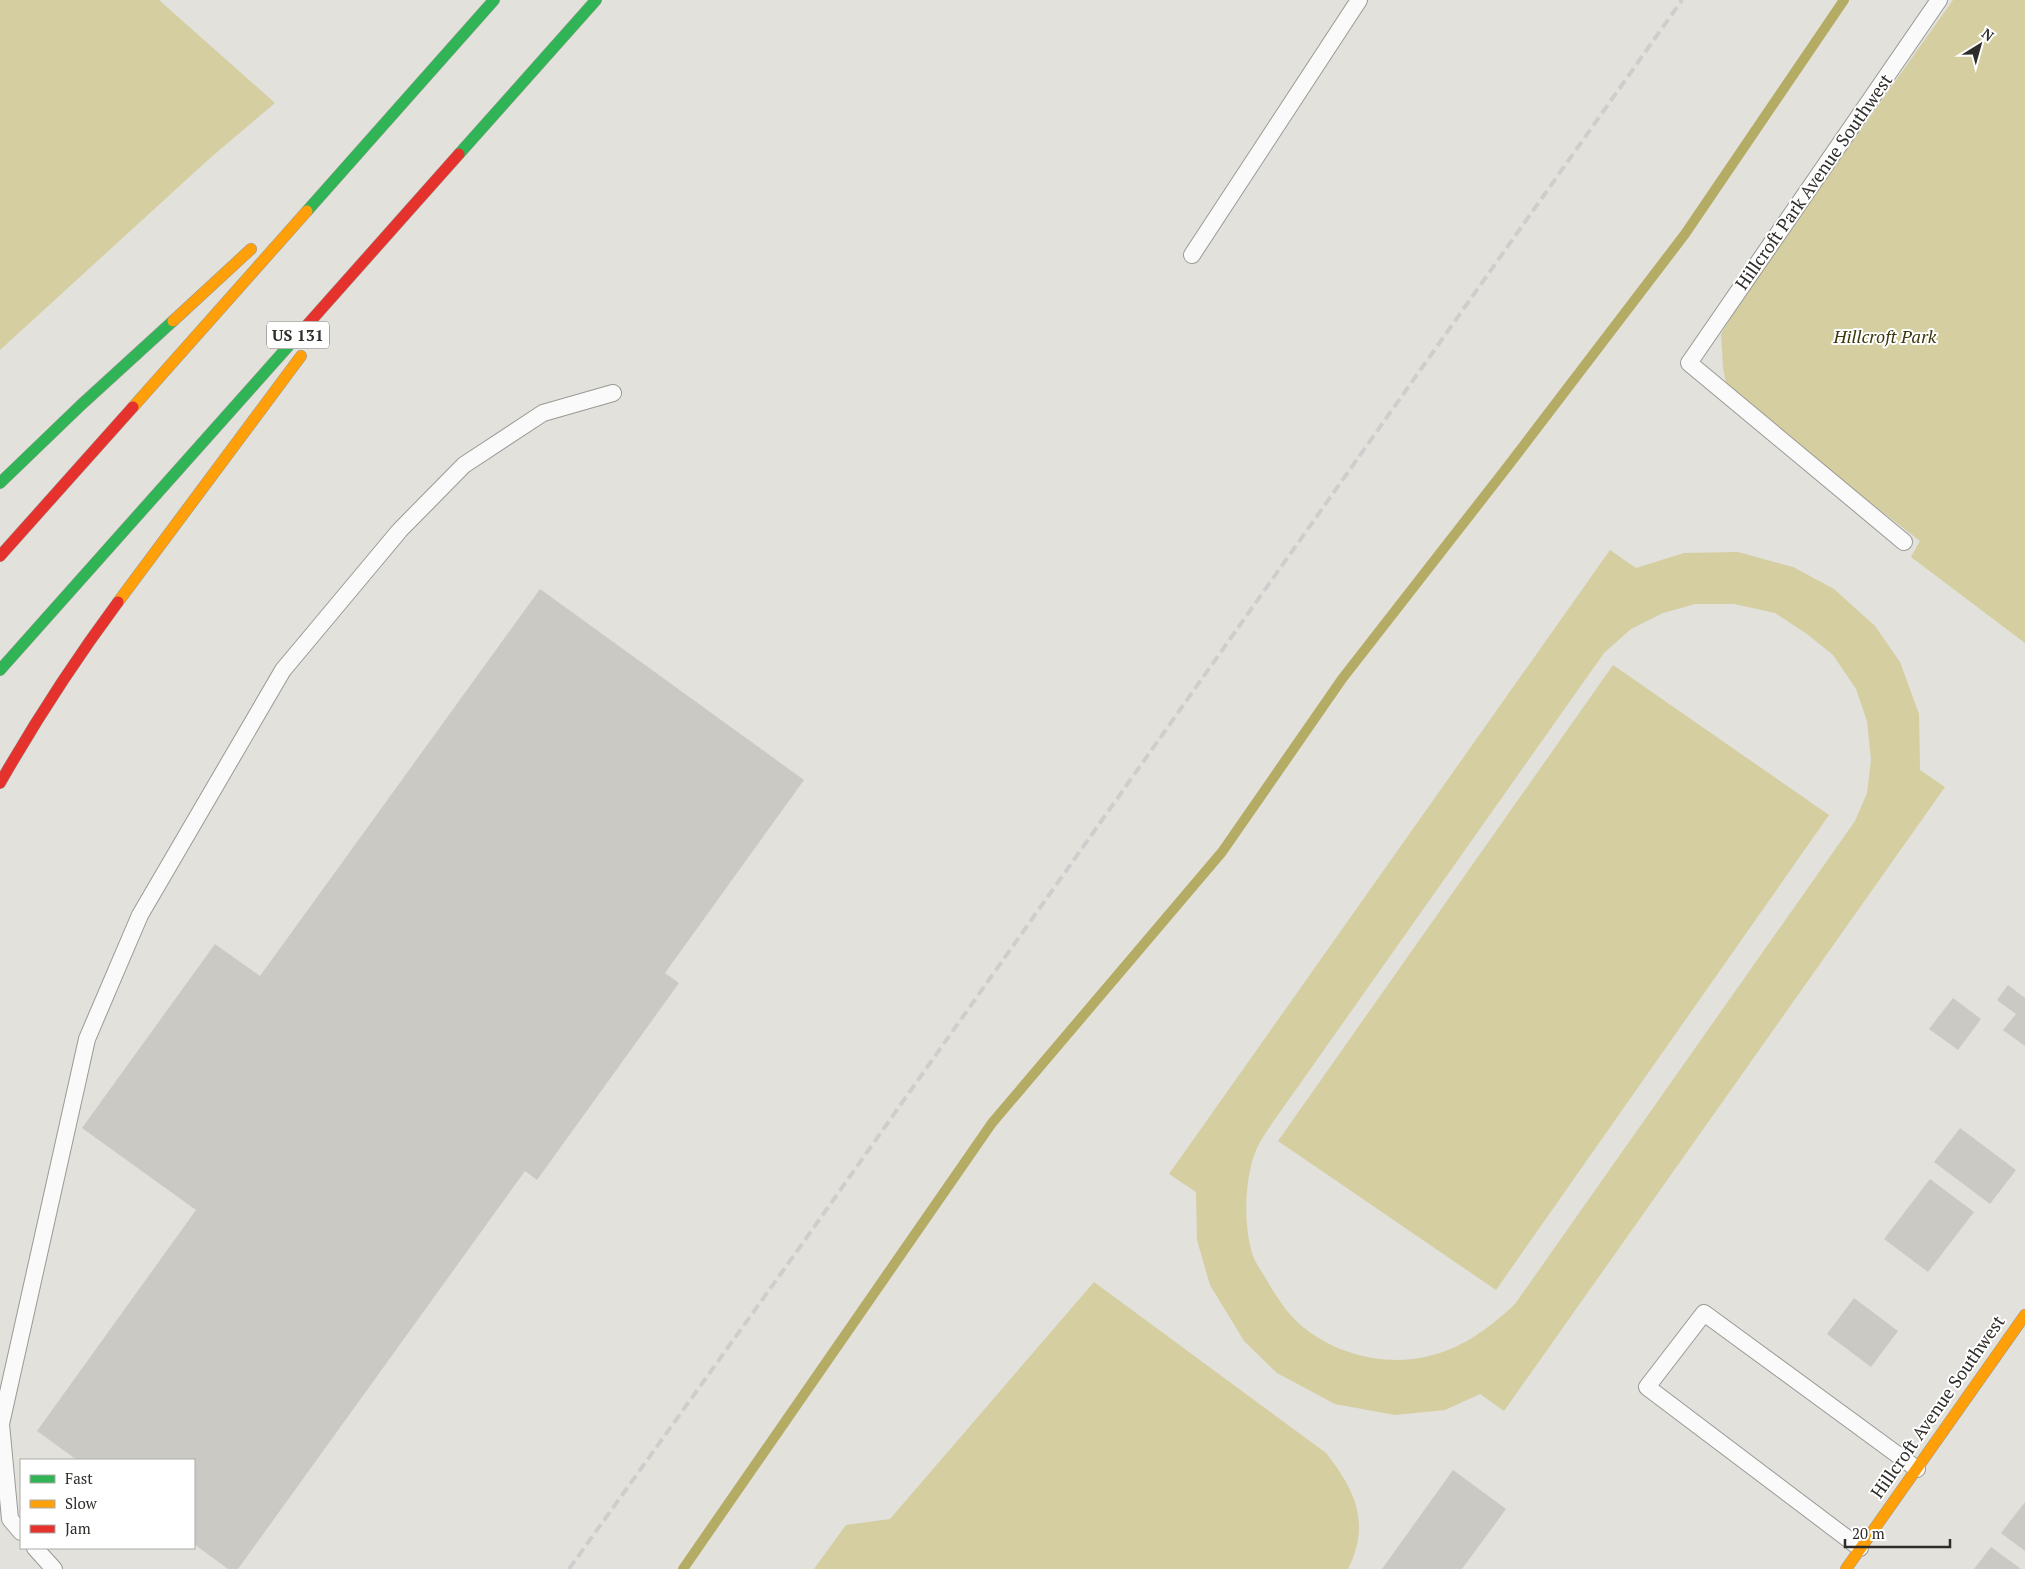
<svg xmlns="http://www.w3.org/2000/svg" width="2025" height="1569" font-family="'PT Serif',serif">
<rect width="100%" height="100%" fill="#e2e1db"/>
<!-- green -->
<g fill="#d4cea1" fill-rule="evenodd">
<path d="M0,0H159L275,103L209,159L0,350Z"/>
<path d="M1953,0H2025V643L1911,557L1920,541L1728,393L1723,368L1721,334L1747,290Z"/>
<path d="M1610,550L1636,568L1684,553L1738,552L1793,567L1834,589L1875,626L1900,662L1919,714L1920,770L1945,787L1504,1411L1480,1394L1445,1410L1395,1415L1335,1404L1277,1373L1244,1341L1210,1285L1197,1240L1196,1192L1169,1174ZM1695,604H1734L1775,613L1807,634L1833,655L1856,689L1867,721L1871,760L1867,793L1855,821L1515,1304C1488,1329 1462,1349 1425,1357C1383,1366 1336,1354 1303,1327C1288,1315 1276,1296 1266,1279C1262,1272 1256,1264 1253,1256C1243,1226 1244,1177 1257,1148C1261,1139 1268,1130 1273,1122L1604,653L1631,629L1663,613Z"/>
<path d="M1613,665L1829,815L1496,1290L1278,1141Z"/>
<path d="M1094,1282L1326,1453C1355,1490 1371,1523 1348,1569H814L846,1525L890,1519Z"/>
</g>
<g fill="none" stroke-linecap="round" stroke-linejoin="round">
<!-- stream -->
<path stroke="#b4ab64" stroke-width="10" d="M683,1569L992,1123L1222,852L1342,679L1508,466L1685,234L1844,0"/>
</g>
<!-- building -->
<g fill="#cac9c4">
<path d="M540,589L804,780L665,973L679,983L537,1180L525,1171L238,1569H228L194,1544V1460H77L37,1431L196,1210L82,1128L215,944L260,976Z"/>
<path d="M2008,985L2025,998V1046L2003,1030L2016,1014L1997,1000Z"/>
<path d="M1953,998L1981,1019L1958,1050L1929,1029Z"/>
<path d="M1960,1128L2016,1170L1990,1204L1934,1162Z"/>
<path d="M1930,1179L1974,1212L1928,1272L1884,1239Z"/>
<path d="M1854,1298L1898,1331L1871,1367L1827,1334Z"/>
<path d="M1453,1470L1506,1509L1462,1569H1382Z"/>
<path d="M2025,1502V1551L2001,1533Z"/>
<path d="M1991,1547L2021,1569H1974Z"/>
</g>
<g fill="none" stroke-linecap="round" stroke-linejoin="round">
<!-- lane casing -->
<g stroke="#999995" stroke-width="18">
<g id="lane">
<path d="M1192,255L1359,0"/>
<path d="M1904,542L1689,363L1939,0"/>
<path d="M21,1532L10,1519L1,1424L87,1039L140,915L283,670L400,530L464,465L543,413L613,393"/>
<path d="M35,1548L54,1569"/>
<path d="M1860,1548L1647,1387L1704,1313L1917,1469"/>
</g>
</g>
<!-- fast casing -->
<g stroke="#999995" stroke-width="12">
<g id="fast">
<path d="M459,154L596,0"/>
<path d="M307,211L494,0"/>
<path d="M0,483L81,405L173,321"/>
<path d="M0,670L308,324"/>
</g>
</g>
<!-- slow casing -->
<g stroke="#999995" stroke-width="12">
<g id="slow">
<path d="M173,321L251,249"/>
<path d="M133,407L307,211"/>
<path d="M118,602L301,356"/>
<path d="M1846,1569L2025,1315"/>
</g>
</g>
<!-- jam casing -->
<g stroke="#999995" stroke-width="12">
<g id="jam">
<path d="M308,324L459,154"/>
<path d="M0,556L133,407"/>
<path d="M0,783C36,720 75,660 118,602"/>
</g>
</g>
<!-- lane -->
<use href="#lane" stroke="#fbfafa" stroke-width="16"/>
<!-- fast -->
<use href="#fast" stroke="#30b455" stroke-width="11"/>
<!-- slow -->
<use href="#slow" stroke="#ff9f0a" stroke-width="11"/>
<!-- jam -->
<use href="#jam" stroke="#e5322d" stroke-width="11"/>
<!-- rail -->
<path stroke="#cececd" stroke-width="4" stroke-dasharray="10 5" stroke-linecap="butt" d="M569,1569L800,1247L1682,0"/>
</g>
<g text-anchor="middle" stroke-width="4" stroke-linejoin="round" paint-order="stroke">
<!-- shield labels -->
<rect fill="#fff" stroke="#6d6c69" stroke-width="1" x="267" y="321.5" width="62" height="27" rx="4"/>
<g font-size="16" font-weight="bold" fill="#2e2d29">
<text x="298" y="341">US 131</text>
</g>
<!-- street labels -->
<g font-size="18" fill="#2e2d29" stroke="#fff">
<text transform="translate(1814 182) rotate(-55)" y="6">Hillcroft Park Avenue Southwest</text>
<text transform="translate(1938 1407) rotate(-55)" y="6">Hillcroft Avenue Southwest</text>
</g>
<!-- park labels -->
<g font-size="18" font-style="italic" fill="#3d380e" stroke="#fff">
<text x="1885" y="343">Hillcroft Park</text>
</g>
</g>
<!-- legend -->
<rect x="20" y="1459" width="175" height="90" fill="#ffffff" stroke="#ababa9"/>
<rect x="30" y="1475" width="25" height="8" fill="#30b455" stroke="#ababa9"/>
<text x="65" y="1484" font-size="15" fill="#2e2d29">Fast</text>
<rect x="30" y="1500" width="25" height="8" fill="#ff9f0a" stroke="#ababa9"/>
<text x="65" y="1509" font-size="15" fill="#2e2d29">Slow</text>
<rect x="30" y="1525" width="25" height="8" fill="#e5322d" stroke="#ababa9"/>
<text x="65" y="1534" font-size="15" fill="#2e2d29">Jam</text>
<!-- north arrow -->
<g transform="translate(1980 45) rotate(37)" stroke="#ffffff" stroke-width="4" paint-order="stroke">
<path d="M0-4L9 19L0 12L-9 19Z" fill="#2e2d29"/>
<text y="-8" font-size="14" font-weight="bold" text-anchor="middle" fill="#2e2d29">N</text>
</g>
<!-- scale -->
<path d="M1845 1539v8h105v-8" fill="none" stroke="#2e2d29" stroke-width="2.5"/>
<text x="1852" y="1539" font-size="15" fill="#2e2d29" stroke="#ffffff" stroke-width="4" paint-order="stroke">20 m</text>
</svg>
